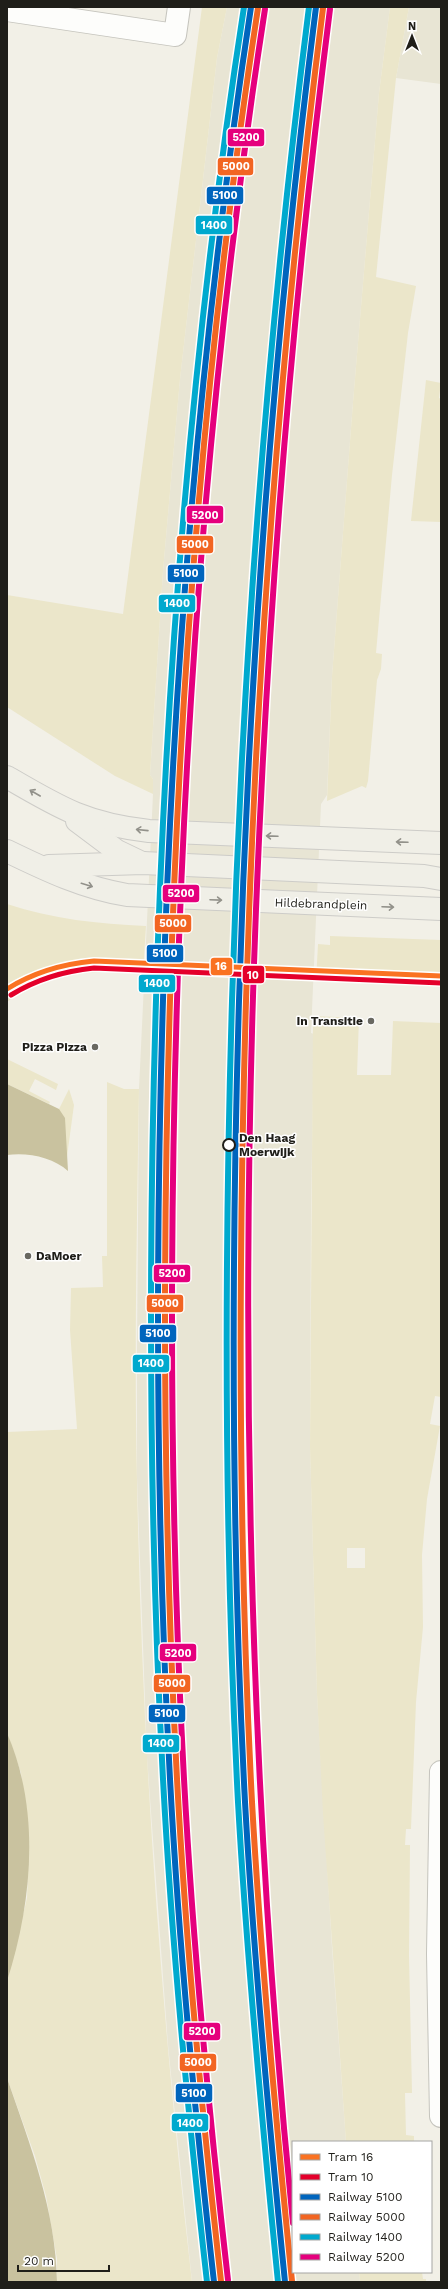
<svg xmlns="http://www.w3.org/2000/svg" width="448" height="2289" font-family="'Work Sans',sans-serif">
<rect width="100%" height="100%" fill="#f2f0e7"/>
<!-- built -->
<g fill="#e8e5d4">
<path d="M227,7H390L379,93L353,402L332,676L327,795L321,804L311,1033L314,1034L311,1208L310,1447L317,1694L332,1948L346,2142H293V2272H359L360,2282H192L168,2045L147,1757L137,1478V1348L139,1089L153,794V779L150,775L163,571L180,379L217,58Z"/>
<path d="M409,7H441V84L396,78Z"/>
</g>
<!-- green -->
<g fill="#ebe6ca" fill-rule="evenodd">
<path d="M202,7H227L217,58L180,379L163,571L150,775L153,779V794L115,776L7,707V595L123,614Z"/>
<path d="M390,7H409L396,78L376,277L416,286L408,333L392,475L376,653L382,654L381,669L377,680L368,781L366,788L362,786L327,801L332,676L353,402L379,93Z"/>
<path d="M426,380L441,383L439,398L441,399V522L411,521Z"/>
<path d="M7,904C53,919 98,924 146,926L143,973C94,970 48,971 7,1002Z"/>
<path d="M330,936L441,940V987L316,981L318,944L330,945Z"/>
<path d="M313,1016L359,1018L357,1075H391L393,1021L441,1023V1397L435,1396L430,1424L440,1426L427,1499L422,1555L423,1627L416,1702L411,1829H406L405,1845H410L409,1955L412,2093H405L406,2135L414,2136V2142H346L323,1814L317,1694L310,1447ZM347,1548H365V1568H347Z"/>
<path d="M7,1059L58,1084L56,1090L35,1079L29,1091L50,1102L49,1104L7,1084Z"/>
<path d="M107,1082L124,1089H139C137,1219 134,1350 137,1480C142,1748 161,2016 192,2282H57V2259L46,2196L35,2156L7,2078V1981L27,1898L29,1847L21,1773L7,1733V1432L77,1429L70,1330L71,1288L103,1287L102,1256H107Z"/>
<path d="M69,1089L74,1105L66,1164L59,1109Z"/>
<path d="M359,2272H422L423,2279H426V2282H360Z"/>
</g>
<!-- water -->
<g fill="#c9c29f">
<path d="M7,1084L59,1109L65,1118L68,1171C53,1157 27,1152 7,1155Z"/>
<path d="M7,1733C41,1811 32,1903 7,1981Z"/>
<path d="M7,2078C30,2145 56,2210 57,2282H7Z"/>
</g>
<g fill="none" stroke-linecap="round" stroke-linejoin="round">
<!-- minor casing -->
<g stroke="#c5c4bd" stroke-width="24">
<g id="minor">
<path d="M7,10L175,35L179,7"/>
<path d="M441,1772L438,1954L441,2116"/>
</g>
</g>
<!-- major casing -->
<g stroke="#cdccc8" stroke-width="24">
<g id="major">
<path d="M7,777C60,808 86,824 149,831L441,843"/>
<path d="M77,821L117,851L142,863"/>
<path d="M7,851C46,870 84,888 127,895L441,909"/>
<path d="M49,866L143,863L424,876L441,879"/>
</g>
</g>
<!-- minor -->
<use href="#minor" stroke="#fdfdfb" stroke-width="22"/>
<!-- major -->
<use href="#major" stroke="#f0efe7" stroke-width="22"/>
<!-- rail-1 casing -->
<g stroke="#fff" stroke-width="9">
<g id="rail-1">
<path d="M214,2282C195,2115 179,1948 170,1779C156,1520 155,1260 163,1000C173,667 201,336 251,7"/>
<path d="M285,2282C269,2122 254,1963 245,1802C231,1535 231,1268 239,1001C249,668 274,337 316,7"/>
</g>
</g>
<!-- rail-2 casing -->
<g stroke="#fff" stroke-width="9">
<g id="rail-2">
<path d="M221,2281C202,2114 186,1947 177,1779C163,1520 162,1260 170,1000C180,668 207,337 258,8"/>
<path d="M292,2281C276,2122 261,1962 252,1802C238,1535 238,1268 246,1001C256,669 281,338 323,8"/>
</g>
</g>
<!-- rail-3 casing -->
<g stroke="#fff" stroke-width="9">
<g id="rail-3">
<path d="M207,2282C188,2115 172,1948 163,1779C149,1520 148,1260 156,1000C166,667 193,336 244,7"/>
<path d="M278,2282C262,2122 247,1963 238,1802C224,1535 224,1268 232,1001C242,668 267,337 309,7"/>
</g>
</g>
<!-- rail-4 casing -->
<g stroke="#fff" stroke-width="9">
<g id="rail-4">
<path d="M293,2223C249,1785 239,1347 256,909C268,607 292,308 330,9"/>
<path d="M228,2280C209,2114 193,1947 184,1779C170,1520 169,1260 177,1001C187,668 214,338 265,9"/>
</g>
</g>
<!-- rail-1 -->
<use href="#rail-1" stroke="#0065bd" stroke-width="6"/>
<!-- rail-2 -->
<use href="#rail-2" stroke="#f26522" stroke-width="6"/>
<!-- rail-3 -->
<use href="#rail-3" stroke="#00a9ce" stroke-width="6"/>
<!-- rail-4 -->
<use href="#rail-4" stroke="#e5007d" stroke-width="6"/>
<!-- tram-1 casing -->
<g stroke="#fff" stroke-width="8">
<path id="tram-1" d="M7,989C34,972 62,964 94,961L441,976"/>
</g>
<!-- tram-2 casing -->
<g stroke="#fff" stroke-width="8">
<path id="tram-2" d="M11,995C37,979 64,971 94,968L441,983"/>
</g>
<!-- tram-1 -->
<use href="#tram-1" stroke="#fa7222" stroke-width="5"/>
<!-- tram-2 -->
<use href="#tram-2" stroke="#e4002b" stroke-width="5"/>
</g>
<!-- one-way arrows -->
<defs><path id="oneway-shaft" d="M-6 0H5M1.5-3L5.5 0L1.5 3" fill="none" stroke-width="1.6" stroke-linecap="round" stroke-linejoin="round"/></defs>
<g stroke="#92918a">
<use href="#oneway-shaft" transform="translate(35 793) rotate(-150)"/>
<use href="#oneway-shaft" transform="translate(142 830) rotate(-174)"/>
<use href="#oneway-shaft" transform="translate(272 836) rotate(-178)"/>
<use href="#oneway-shaft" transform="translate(402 842) rotate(-178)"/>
<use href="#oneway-shaft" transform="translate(87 885) rotate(17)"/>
<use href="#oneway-shaft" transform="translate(216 900) rotate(2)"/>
<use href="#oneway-shaft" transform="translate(388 907) rotate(2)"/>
</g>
<!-- markers -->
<g fill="#696861" stroke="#fff" stroke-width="1.5">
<circle cx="371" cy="1021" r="4"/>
<circle cx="95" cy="1047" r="4"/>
<circle cx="28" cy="1256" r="4"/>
</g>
<circle fill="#fff" stroke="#1f1e19" stroke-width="2" cx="229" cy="1145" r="6"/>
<g text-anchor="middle" stroke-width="3" stroke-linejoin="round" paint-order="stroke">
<!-- street labels -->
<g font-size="12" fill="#1f1e19" stroke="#fff">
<text transform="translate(321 904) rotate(2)" y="4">Hildebrandplein</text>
</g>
<!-- poi labels -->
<g font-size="12" font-weight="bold" fill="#1f1e19" stroke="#fff" text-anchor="end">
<text x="363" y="1025">In Transitie</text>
<text x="87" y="1051">Pizza Pizza</text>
<text x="36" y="1260" text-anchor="start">DaMoer</text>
</g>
<!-- stop labels -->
<g font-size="12" font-weight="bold" fill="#1f1e19" stroke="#fff" text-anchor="start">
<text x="239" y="1142">Den Haag<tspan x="239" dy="14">Moerwijk</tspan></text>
</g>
</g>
<g stroke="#fff" stroke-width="1.5">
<rect x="227" y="128" width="38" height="19" rx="4" fill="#e5007d"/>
<rect x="217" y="157" width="37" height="19" rx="4" fill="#f26522"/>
<rect x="206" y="186" width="38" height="19" rx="4" fill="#0065bd"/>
<rect x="195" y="215" width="38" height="20" rx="4" fill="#00a9ce"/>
<rect x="186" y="505" width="38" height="19" rx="4" fill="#e5007d"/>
<rect x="176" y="535" width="38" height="19" rx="4" fill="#f26522"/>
<rect x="167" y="564" width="38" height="19" rx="4" fill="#0065bd"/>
<rect x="158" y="594" width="38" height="19" rx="4" fill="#00a9ce"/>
<rect x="162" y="884" width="38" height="19" rx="4" fill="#e5007d"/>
<rect x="154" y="914" width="38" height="19" rx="4" fill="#f26522"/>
<rect x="146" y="944" width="38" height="19" rx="4" fill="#0065bd"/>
<rect x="210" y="957" width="23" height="19" rx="4" fill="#fa7222"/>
<rect x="242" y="965" width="23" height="19" rx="4" fill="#e4002b"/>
<rect x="138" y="974" width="38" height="19" rx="4" fill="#00a9ce"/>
<rect x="153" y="1264" width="38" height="19" rx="4" fill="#e5007d"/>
<rect x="146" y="1294" width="38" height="19" rx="4" fill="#f26522"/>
<rect x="139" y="1324" width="38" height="19" rx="4" fill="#0065bd"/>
<rect x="132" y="1354" width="38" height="19" rx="4" fill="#00a9ce"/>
<rect x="159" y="1643" width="38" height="19" rx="4" fill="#e5007d"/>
<rect x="153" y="1674" width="38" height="19" rx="4" fill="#f26522"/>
<rect x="148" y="1704" width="38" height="19" rx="4" fill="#0065bd"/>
<rect x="142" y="1734" width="38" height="19" rx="4" fill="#00a9ce"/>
<rect x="183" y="2022" width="38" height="19" rx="4" fill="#e5007d"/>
<rect x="179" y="2053" width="38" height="19" rx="4" fill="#f26522"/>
<rect x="175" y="2083" width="38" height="20" rx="4" fill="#0065bd"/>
<rect x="171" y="2113" width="38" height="19" rx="4" fill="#00a9ce"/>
</g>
<g font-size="11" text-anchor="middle" font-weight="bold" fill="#fff">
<text x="246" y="141">5200</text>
<text x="236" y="170">5000</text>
<text x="225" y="199">5100</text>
<text x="214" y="229">1400</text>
<text x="205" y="519">5200</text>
<text x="195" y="548">5000</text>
<text x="186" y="577">5100</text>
<text x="177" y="607">1400</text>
<text x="181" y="897">5200</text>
<text x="173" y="927">5000</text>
<text x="165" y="957">5100</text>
<text x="221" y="970">16</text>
<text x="253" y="979">10</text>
<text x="157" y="987">1400</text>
<text x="172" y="1277">5200</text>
<text x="165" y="1307">5000</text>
<text x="158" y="1337">5100</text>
<text x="151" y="1367">1400</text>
<text x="178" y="1657">5200</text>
<text x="172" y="1687">5000</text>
<text x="167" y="1717">5100</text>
<text x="161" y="1747">1400</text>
<text x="202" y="2035">5200</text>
<text x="198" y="2066">5000</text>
<text x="194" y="2097">5100</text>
<text x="190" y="2127">1400</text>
</g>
<!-- border -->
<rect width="448" height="2289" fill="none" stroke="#1f1e19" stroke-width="16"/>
<!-- legend -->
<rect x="292" y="2141" width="140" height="132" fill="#ffffff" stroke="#a5a5a3"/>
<rect x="300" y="2154" width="20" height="6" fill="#fa7222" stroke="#a5a5a3"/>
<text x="328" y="2161" font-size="12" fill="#1f1e19">Tram 16</text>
<rect x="300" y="2174" width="20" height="6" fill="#e4002b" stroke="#a5a5a3"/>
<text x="328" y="2181" font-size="12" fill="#1f1e19">Tram 10</text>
<rect x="300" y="2194" width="20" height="6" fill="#0065bd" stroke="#a5a5a3"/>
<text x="328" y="2201" font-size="12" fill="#1f1e19">Railway 5100</text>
<rect x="300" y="2214" width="20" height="6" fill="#f26522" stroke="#a5a5a3"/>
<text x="328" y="2221" font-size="12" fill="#1f1e19">Railway 5000</text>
<rect x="300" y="2234" width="20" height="6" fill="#00a9ce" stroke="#a5a5a3"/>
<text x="328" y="2241" font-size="12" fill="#1f1e19">Railway 1400</text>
<rect x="300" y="2254" width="20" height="6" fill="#e5007d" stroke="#a5a5a3"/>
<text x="328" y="2261" font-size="12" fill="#1f1e19">Railway 5200</text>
<!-- north arrow -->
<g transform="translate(412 36)" stroke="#ffffff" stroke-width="3" paint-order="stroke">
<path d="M0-3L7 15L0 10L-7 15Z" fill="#1f1e19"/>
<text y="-6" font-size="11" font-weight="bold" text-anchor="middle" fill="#1f1e19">N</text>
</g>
<!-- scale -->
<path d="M18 2265v6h91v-6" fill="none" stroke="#1f1e19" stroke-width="2"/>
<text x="24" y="2265" font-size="12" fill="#1f1e19" stroke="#ffffff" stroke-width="3" paint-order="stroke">20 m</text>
</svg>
